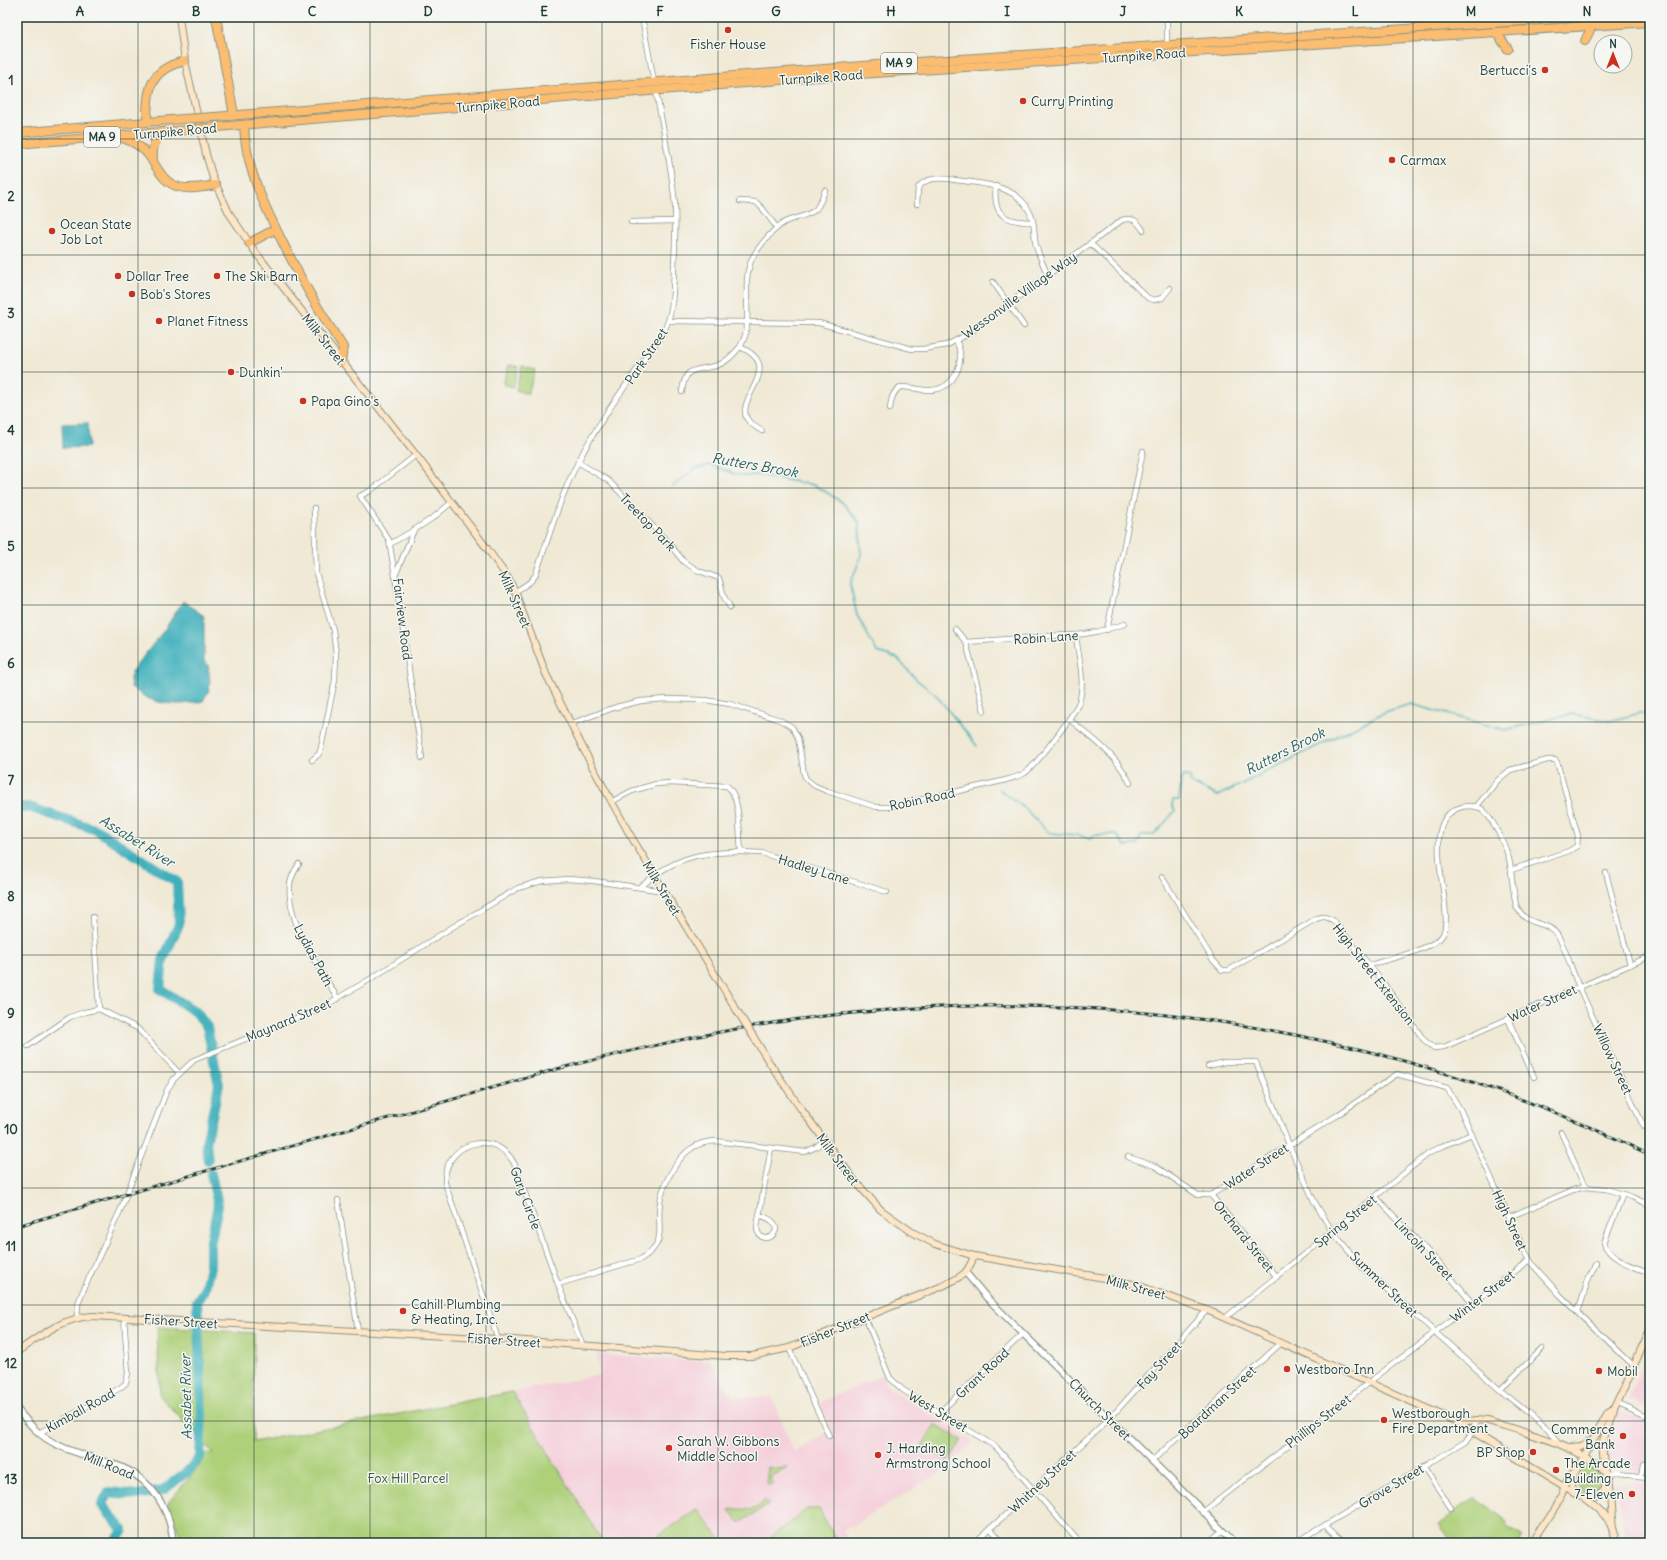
<svg xmlns="http://www.w3.org/2000/svg" width="1667" height="1560" font-family="Delius,sans-serif">
<rect width="100%" height="100%" fill="#f6f6f2"/>
<filter id="ink" filterUnits="userSpaceOnUse"><feTurbulence type="fractalNoise" baseFrequency=".025" numOctaves="2"/><feDisplacementMap in="SourceGraphic" scale="8" xChannelSelector="R" yChannelSelector="G"/><feConvolveMatrix kernelMatrix="1 2 1 2 8 2 1 2 1" color-interpolation-filters="sRGB"/></filter>
<filter id="wash" filterUnits="userSpaceOnUse"><feTurbulence type="fractalNoise" baseFrequency=".012" numOctaves="4" result="noise"/><feDisplacementMap in="SourceGraphic" scale="16" xChannelSelector="R" yChannelSelector="G"/><feGaussianBlur stdDeviation="0.9" result="paint"/><feColorMatrix in="noise" values="0 0 0 0 0 0 0 0 0 0 0 0 0 0 0 0 0 1.4 0 .05"/><feComposite in="paint" operator="in"/></filter>
<g filter="url(#wash)">
<rect width="100%" height="100%" fill="#f0e9d5"/>
<!-- built -->
<g fill="#f5cfda">
<path d="M1650,1351V1408L1627,1400Z"/>
<path d="M596,1354L709,1361L733,1397H772L790,1444L795,1452L832,1430L819,1403L883,1374L889,1388L974,1442L938,1474L843,1531L849,1543H603L512,1392L599,1375Z"/>
<path d="M1620,1412L1650,1423V1473L1611,1466L1607,1453L1608,1443Z"/>
<path d="M1628,1482L1650,1484V1543H1628L1614,1484Z"/>
</g>
<!-- green -->
<g fill="#add079" stroke="#668656">
<path d="M509,365L518,367L513,387L503,384Z"/>
<path d="M522,366L535,370L528,394L516,390Z"/>
<path d="M157,1327L254,1333L253,1442L512,1392L603,1543H183L168,1503L200,1465L202,1454L213,1453L160,1396Z"/>
<path d="M935,1424L962,1440L949,1461L922,1446Z"/>
<path d="M768,1467L777,1469L786,1467L788,1468L770,1477L774,1484L768,1485L766,1483Z"/>
<circle cx="1588" cy="1480" r="13"/>
<path d="M1475,1497L1507,1522L1508,1527L1523,1536L1519,1543H1453L1439,1524Z"/>
<path d="M765,1500L769,1504L740,1523L729,1510C744,1506 753,1516 765,1500Z"/>
<path d="M698,1509L723,1543H656L653,1539Z"/>
<path d="M807,1509H819L838,1543H763Z"/>
</g>
<!-- water -->
<g fill="#41b0bc" stroke="#307678">
<path d="M88,423L89,447L63,448L62,424Z"/>
<path d="M183,601L204,616V661L208,665L210,682L209,690L203,701C195,703 189,703 181,704C159,704 148,701 131,687L130,679L132,671L165,629Z"/>
</g>
<g fill="none" stroke-linecap="round" stroke-linejoin="round">
<!-- stream -->
<g stroke="#41b0bc" stroke-width="1.5">
<path d="M673,486L694,469L711,465L735,474L744,476L757,475L814,485L842,502L859,522L861,557L850,584L857,615L877,652L897,658L917,680L936,695L977,746"/>
<path d="M1000,790L1024,808L1049,833L1078,835L1090,839L1094,835L1116,834L1125,846L1137,845L1142,835H1154L1175,811L1172,805L1173,800H1179L1181,781L1184,776L1190,777L1191,783L1218,796L1385,712L1411,704L1505,730L1572,714L1610,721L1640,713L1650,715"/>
</g>
<!-- river -->
<g stroke="#41b0bc" stroke-width="10">
<path d="M17,807H29L97,830L177,882L179,924L163,960L160,989L196,1012L207,1027L219,1085L206,1143L208,1161"/>
<path d="M115,1543L123,1530L102,1505L109,1492L137,1495L163,1490L187,1472L200,1457L202,1413L197,1301L204,1292L210,1267V1245L218,1205L211,1174"/>
</g>
</g>
</g>
<g filter="url(#ink)">
<g fill="none" stroke-linecap="round" stroke-linejoin="round">
<!-- minor casing -->
<g stroke="#889384" stroke-width="6">
<g id="minor">
<path d="M642,17L654,82"/>
<path d="M1167,17V45"/>
<path d="M996,186C992,216 1006,222 1033,222"/>
<path d="M740,201L756,202L763,209L777,228"/>
<path d="M917,204L918,188C926,176 942,178 955,180C985,184 1024,185 1033,221C1035,229 1034,238 1036,246C1039,256 1044,265 1047,275"/>
<path d="M631,222L675,221"/>
<path d="M1090,243L1148,298L1154,300L1162,298L1170,288"/>
<path d="M993,282L1024,326"/>
<path d="M669,321L819,323L912,349H923L947,345L968,334L1122,220C1134,217 1137,221 1143,230"/>
<path d="M740,347C786,367 735,396 747,419C750,424 757,428 762,431"/>
<path d="M682,392C685,366 694,371 715,366C725,364 733,355 739,348C756,326 740,287 751,261C756,249 774,228 785,222C794,217 808,217 816,209C820,204 823,196 825,190"/>
<path d="M890,409C891,400 892,393 900,387C910,386 921,391 931,390C955,389 967,360 956,341"/>
<path d="M578,462L609,481L667,541L684,562L699,571L719,578L724,597L730,607"/>
<path d="M390,544L414,530"/>
<path d="M395,576L389,540L360,496L370,491L416,455"/>
<path d="M515,592L530,582L535,576C549,538 559,499 578,462C601,416 634,375 663,333C674,312 673,290 674,267C675,247 676,226 675,206C672,167 663,129 656,91"/>
<path d="M955,629L966,642L984,711"/>
<path d="M1107,630L1143,451"/>
<path d="M966,642L1065,635C1085,636 1105,630 1125,624"/>
<path d="M1069,719C1093,739 1116,754 1130,783"/>
<path d="M570,724L616,707L641,701L666,699L705,700L730,704L780,720L792,727L798,738L804,774L806,779L815,786L827,791L876,807H889L1002,781C1010,779 1018,777 1025,773C1036,765 1077,712 1080,699C1085,678 1078,656 1076,635"/>
<path d="M422,758L395,576L414,530L434,517L452,502"/>
<path d="M312,760L319,754L321,748L335,680L336,654L333,630L316,573L314,508"/>
<path d="M611,802L632,791L656,784L670,783L727,786C741,795 739,836 741,852C706,852 685,855 656,874C650,878 647,884 639,887"/>
<path d="M1476,807L1498,780L1510,770L1548,760H1555L1557,762L1578,836L1577,846L1569,851L1511,870"/>
<path d="M741,852L762,853L887,892"/>
<path d="M299,864C295,870 291,877 290,884C286,923 319,967 338,999"/>
<path d="M1606,873L1630,964"/>
<path d="M1162,877L1213,960L1222,970H1229L1314,920C1322,916 1326,916 1334,921L1384,984L1424,1040L1434,1048L1444,1047L1650,956"/>
<path d="M93,917L99,1009"/>
<path d="M1369,965C1386,960 1433,949 1442,936C1459,911 1410,811 1468,806C1472,806 1479,807 1482,809C1494,819 1507,849 1510,863C1512,877 1513,891 1516,905C1526,929 1548,919 1558,936C1567,952 1572,971 1579,987C1599,1032 1621,1076 1641,1121L1644,1126L1650,1130"/>
<path d="M1508,1019L1534,1077"/>
<path d="M28,1046L70,1017L85,1012L99,1009L137,1028L179,1073"/>
<path d="M1208,1066L1225,1062H1256L1289,1145L1314,1201L1332,1231L1363,1268L1500,1390L1548,1429L1558,1443"/>
<path d="M1561,1132L1585,1187"/>
<path d="M1128,1157L1155,1166L1198,1195H1211"/>
<path d="M1623,1194L1604,1243C1610,1261 1634,1266 1650,1273"/>
<path d="M1211,1195L1336,1116L1397,1074L1447,1088L1460,1109L1523,1248L1533,1265L1560,1295L1634,1366"/>
<path d="M1211,1195L1277,1277"/>
<path d="M1376,1197L1437,1261L1472,1303"/>
<path d="M338,1200L358,1331"/>
<path d="M759,1215C767,1218 776,1220 776,1230C772,1242 757,1240 757,1227L771,1148"/>
<path d="M1509,1217L1573,1190L1585,1187L1606,1189L1632,1197L1650,1205"/>
<path d="M558,1284L641,1259C669,1241 656,1229 660,1202C662,1186 677,1157 692,1148C699,1143 707,1142 715,1141L805,1152L816,1147L824,1140"/>
<path d="M1578,1312L1587,1283L1596,1263"/>
<path d="M77,1317L78,1304L82,1293L120,1211L167,1090L174,1079L194,1060L321,1008L372,978L451,928L518,888L542,881L568,879L594,881L664,891"/>
<path d="M865,1317L890,1378L903,1390L996,1447L1080,1543"/>
<path d="M1225,1318L1428,1154L1442,1146L1472,1134"/>
<path d="M498,1339L445,1183C443,1143 494,1127 514,1163L558,1284L583,1346"/>
<path d="M789,1348L829,1436"/>
<path d="M1500,1390L1542,1349"/>
<path d="M1617,1403L1650,1417"/>
<path d="M940,1412L1024,1333"/>
<path d="M39,1433L120,1388L126,1383L128,1373L124,1317"/>
<path d="M1152,1461L1281,1343"/>
<path d="M1423,1466L1451,1508"/>
<path d="M1606,1476L1614,1475L1650,1478"/>
<path d="M1640,1477L1642,1465"/>
<path d="M1203,1512L1368,1383L1530,1260"/>
<path d="M1325,1525L1344,1543"/>
<path d="M990,1528L1003,1543"/>
<path d="M974,1543L1034,1489L1113,1415L1207,1310"/>
<path d="M1207,1543L1222,1531"/>
<path d="M1295,1543L1465,1442L1470,1435L1477,1420"/>
</g>
</g>
<!-- tertiary casing -->
<g stroke="#889384" stroke-width="8">
<g id="tertiary">
<path d="M966,1273L987,1298L1235,1543"/>
<path d="M17,1409C29,1424 40,1437 58,1445C78,1455 100,1459 121,1467C152,1480 171,1510 173,1543"/>
</g>
</g>
<!-- secondary casing -->
<g stroke="#889384" stroke-width="8">
<g id="secondary">
<path d="M179,17L185,61L206,154L213,178L229,213L256,253L416,455L486,547L508,578L515,592L546,674L592,766L629,833L736,1009"/>
<path d="M753,1036L769,1062L801,1109L855,1181L881,1210L912,1232L935,1244L974,1256L1099,1277L1137,1285L1209,1311L1457,1422L1577,1495C1589,1497 1602,1498 1606,1484"/>
<path d="M17,1352C41,1335 62,1318 92,1316L498,1339L726,1356H752L789,1348L945,1285C963,1275 967,1275 974,1256"/>
<path d="M1458,1422L1477,1420L1488,1421C1522,1432 1579,1445 1603,1471"/>
<path d="M1571,1448L1581,1447L1593,1440"/>
<path d="M1579,1495L1573,1486V1476L1608,1413L1613,1410"/>
<path d="M1584,1497C1603,1511 1611,1520 1616,1543"/>
<path d="M1612,1530C1610,1512 1610,1494 1606,1477C1604,1466 1601,1457 1602,1446C1603,1433 1612,1423 1613,1410L1650,1331"/>
<path d="M1531,1543L1561,1497C1565,1488 1566,1478 1574,1472"/>
</g>
</g>
<!-- trunk casing -->
<g stroke="#889384" stroke-width="10">
<g id="trunk">
<path d="M216,17L234,115"/>
<path d="M1496,32L1508,49"/>
<path d="M1585,41L1592,26"/>
<path d="M214,117L888,64L1584,17"/>
<path d="M147,122C147,90 149,69 185,61"/>
<path d="M244,125C245,166 264,205 282,241C300,278 320,313 343,347L341,362"/>
<path d="M217,127L829,76L1650,22"/>
<path d="M17,133L183,119"/>
<path d="M119,137C133,141 146,149 153,162C160,173 165,183 179,187C191,190 204,187 216,185"/>
<path d="M17,144L186,130"/>
<path d="M153,162C152,148 153,140 165,132"/>
<path d="M249,243L276,229"/>
</g>
</g>
<!-- minor -->
<use href="#minor" stroke="#fff" stroke-width="4.5"/>
<!-- tertiary -->
<use href="#tertiary" stroke="#fff" stroke-width="5.5"/>
<!-- secondary -->
<use href="#secondary" stroke="#fee5c5" stroke-width="6"/>
<!-- trunk -->
<use href="#trunk" stroke="#fcbd6f" stroke-width="8"/>
<!-- rail casing -->
<g stroke="#1f3d34" stroke-width="3">
<path id="rail" d="M17,1226L557,1069C648,1046 740,1025 833,1015C1111,984 1398,1031 1650,1155"/>
</g>
<!-- rail -->
<use href="#rail" stroke="#f6f6f2" stroke-width="1.5" stroke-dasharray="4.5" stroke-linecap="butt"/>
<!-- secondary-bridge casing -->
<g stroke="#889384" stroke-width="8" stroke-linecap="butt">
<path id="secondary-bridge" d="M736,1009L753,1036"/>
</g>
<!-- trunk-bridge casing -->
<g stroke="#889384" stroke-width="10" stroke-linecap="butt">
<g id="trunk-bridge">
<path d="M183,119L214,117"/>
<path d="M186,130L217,127"/>
</g>
</g>
<!-- secondary-bridge -->
<use href="#secondary-bridge" stroke="#fee5c5" stroke-width="6"/>
<!-- trunk-bridge -->
<use href="#trunk-bridge" stroke="#fcbd6f" stroke-width="8"/>
</g>
</g>
<!-- grid -->
<path fill="none" stroke="#1f3d34" stroke-width="1" stroke-opacity="0.55" d="M138,17V1543M254,17V1543M370,17V1543M486,17V1543M602,17V1543M718,17V1543M834,17V1543M949,17V1543M1065,17V1543M1181,17V1543M1297,17V1543M1413,17V1543M1529,17V1543M17,139H1650M17,255H1650M17,372H1650M17,488H1650M17,605H1650M17,722H1650M17,838H1650M17,955H1650M17,1072H1650M17,1188H1650M17,1305H1650M17,1421H1650"/>
<!-- markers -->
<g fill="#c8321e" stroke="#f6f6f2" stroke-width="1.5">
<circle cx="728" cy="30" r="4"/>
<circle cx="1545" cy="70" r="4"/>
<circle cx="1023" cy="101" r="4"/>
<circle cx="1392" cy="160" r="4"/>
<circle cx="52" cy="231" r="4"/>
<circle cx="118" cy="276" r="4"/>
<circle cx="217" cy="276" r="4"/>
<circle cx="132" cy="294" r="4"/>
<circle cx="159" cy="321" r="4"/>
<circle cx="231" cy="372" r="4"/>
<circle cx="303" cy="401" r="4"/>
<circle cx="403" cy="1311" r="4"/>
<circle cx="1287" cy="1369" r="4"/>
<circle cx="1599" cy="1371" r="4"/>
<circle cx="1384" cy="1420" r="4"/>
<circle cx="1623" cy="1436" r="4"/>
<circle cx="669" cy="1448" r="4"/>
<circle cx="1533" cy="1452" r="4"/>
<circle cx="878" cy="1455" r="4"/>
<circle cx="1556" cy="1470" r="4"/>
<circle cx="1632" cy="1494" r="4"/>
</g>
<g text-anchor="middle" stroke-width="3" stroke-linejoin="round" paint-order="stroke">
<!-- shield labels -->
<g fill="#f6f6f2" stroke="#60746d" stroke-width="1">
<rect x="881" y="53" width="36" height="20" rx="3"/>
<rect x="84" y="127" width="36" height="20" rx="3"/>
</g>
<g font-size="12" font-weight="bold" fill="#1f3d34">
<text x="899" y="67">MA 9</text>
<text x="102" y="141">MA 9</text>
</g>
<!-- poi labels -->
<g font-size="13" fill="#1f3d34" stroke="#f6f6f2" text-anchor="start">
<text x="728" y="49" text-anchor="middle">Fisher House</text>
<text x="1537" y="75" text-anchor="end">Bertucci's</text>
<text x="1031" y="106">Curry Printing</text>
<text x="1400" y="165">Carmax</text>
<text x="60" y="229">Ocean State<tspan x="60" dy="15">Job Lot</tspan></text>
<text x="126" y="281">Dollar Tree</text>
<text x="225" y="281">The Ski Barn</text>
<text x="140" y="299">Bob's Stores</text>
<text x="167" y="326">Planet Fitness</text>
<text x="239" y="377">Dunkin'</text>
<text x="311" y="406">Papa Gino's</text>
<text x="411" y="1309">Cahill Plumbing<tspan x="411" dy="15">&amp; Heating, Inc.</tspan></text>
<text x="1295" y="1374">Westboro Inn</text>
<text x="1607" y="1376">Mobil</text>
<text x="1392" y="1418">Westborough<tspan x="1392" dy="15">Fire Department</tspan></text>
<text x="1615" y="1434" text-anchor="end">Commerce<tspan x="1615" dy="15">Bank</tspan></text>
<text x="677" y="1446">Sarah W. Gibbons<tspan x="677" dy="15">Middle School</tspan></text>
<text x="886" y="1453">J. Harding<tspan x="886" dy="15">Armstrong School</tspan></text>
<text x="1525" y="1457" text-anchor="end">BP Shop</text>
<text x="1564" y="1468">The Arcade<tspan x="1564" dy="15">Building</tspan></text>
<text x="1624" y="1499" text-anchor="end">7-Eleven</text>
</g>
<!-- street labels -->
<g font-size="13" fill="#1f3d34" stroke="#f6f6f2">
<text transform="translate(1144 55) rotate(-4)" y="5">Turnpike Road</text>
<text transform="translate(821 77) rotate(-4)" y="5">Turnpike Road</text>
<text transform="translate(498 104) rotate(-5)" y="5">Turnpike Road</text>
<text transform="translate(175 131) rotate(-5)" y="5">Turnpike Road</text>
<text transform="translate(1019 295) rotate(-36)" y="5">Wessonville Village Way</text>
<text transform="translate(324 339) rotate(52)" y="5">Milk Street</text>
<text transform="translate(646 356) rotate(-56)" y="5">Park Street</text>
<text transform="translate(648 522) rotate(46)" y="5">Treetop Park</text>
<text transform="translate(515 599) rotate(66)" y="5">Milk Street</text>
<text transform="translate(403 619) rotate(83)" y="5">Fairview Road</text>
<text transform="translate(1046 637) rotate(-4)" y="5">Robin Lane</text>
<text transform="translate(922 799) rotate(-12)" y="5">Robin Road</text>
<text transform="translate(814 869) rotate(17)" y="5">Hadley Lane</text>
<text transform="translate(662 888) rotate(59)" y="5">Milk Street</text>
<text transform="translate(314 955) rotate(62)" y="5">Lydias Path</text>
<text transform="translate(1374 974) rotate(52)" y="5">High Street Extension</text>
<text transform="translate(1542 1003) rotate(-24)" y="5">Water Street</text>
<text transform="translate(288 1020) rotate(-23)" y="5">Maynard Street</text>
<text transform="translate(1613 1059) rotate(65)" y="5">Willow Street</text>
<text transform="translate(838 1159) rotate(53)" y="5">Milk Street</text>
<text transform="translate(1256 1166) rotate(-33)" y="5">Water Street</text>
<text transform="translate(526 1198) rotate(70)" y="5">Gary Circle</text>
<text transform="translate(1510 1220) rotate(65)" y="5">High Street</text>
<text transform="translate(1345 1221) rotate(-39)" y="5">Spring Street</text>
<text transform="translate(1244 1236) rotate(51)" y="5">Orchard Street</text>
<text transform="translate(1424 1249) rotate(47)" y="5">Lincoln Street</text>
<text transform="translate(1384 1284) rotate(44)" y="5">Summer Street</text>
<text transform="translate(1136 1287) rotate(15)" y="5">Milk Street</text>
<text transform="translate(1482 1296) rotate(-37)" y="5">Winter Street</text>
<text transform="translate(181 1321) rotate(4)" y="5">Fisher Street</text>
<text transform="translate(835 1329) rotate(-22)" y="5">Fisher Street</text>
<text transform="translate(504 1340) rotate(4)" y="5">Fisher Street</text>
<text transform="translate(1159 1365) rotate(-48)" y="5">Fay Street</text>
<text transform="translate(982 1373) rotate(-43)" y="5">Grant Road</text>
<text transform="translate(1217 1402) rotate(-43)" y="5">Boardman Street</text>
<text transform="translate(1100 1409) rotate(45)" y="5">Church Street</text>
<text transform="translate(80 1410) rotate(-29)" y="5">Kimball Road</text>
<text transform="translate(938 1411) rotate(31)" y="5">West Street</text>
<text transform="translate(1318 1421) rotate(-38)" y="5">Phillips Street</text>
<text transform="translate(109 1465) rotate(22)" y="5">Mill Road</text>
<text transform="translate(1042 1481) rotate(-43)" y="5">Whitney Street</text>
<text transform="translate(1391 1486) rotate(-31)" y="5">Grove Street</text>
</g>
<!-- park labels -->
<g font-size="13" fill="#3b5a42" stroke="#f6f6f2">
<text x="408" y="1483">Fox Hill Parcel</text>
</g>
<!-- water labels -->
<g font-size="14" font-style="italic" fill="#29605d" stroke="#f6f6f2">
<text transform="translate(755 465) rotate(10)" y="5">Rutters Brook</text>
<text transform="translate(1285 751) rotate(-27)" y="5">Rutters Brook</text>
<text transform="translate(137 841) rotate(32)" y="5">Assabet River</text>
<text transform="translate(186 1397) rotate(-91)" y="5">Assabet River</text>
</g>
</g>
<!-- margin -->
<rect width="1667" height="1560" fill="none" stroke="#f6f6f2" stroke-width="44"/>
<!-- north arrow -->
<g transform="translate(1613 54)"><circle r="19" fill="#f6f6f2" stroke="#a0aca6"/>
<path d="M0-3L7 15L0 10L-7 15Z" fill="#c8321e"/>
<text y="-6" font-size="11" font-weight="bold" text-anchor="middle" fill="#1f3d34">N</text>
</g>
<rect x="22" y="22" width="1623" height="1516" fill="none" stroke="#1f3d34" stroke-width="1.5"/>
<g font-size="13" text-anchor="middle" font-weight="bold" fill="#1f3d34">
<text x="80" y="16">A</text>
<text x="196" y="16">B</text>
<text x="312" y="16">C</text>
<text x="428" y="16">D</text>
<text x="544" y="16">E</text>
<text x="660" y="16">F</text>
<text x="776" y="16">G</text>
<text x="891" y="16">H</text>
<text x="1007" y="16">I</text>
<text x="1123" y="16">J</text>
<text x="1239" y="16">K</text>
<text x="1355" y="16">L</text>
<text x="1471" y="16">M</text>
<text x="1587" y="16">N</text>
<text x="11" y="85">1</text>
<text x="11" y="201">2</text>
<text x="11" y="318">3</text>
<text x="11" y="435">4</text>
<text x="11" y="551">5</text>
<text x="11" y="668">6</text>
<text x="11" y="785">7</text>
<text x="11" y="901">8</text>
<text x="11" y="1018">9</text>
<text x="11" y="1134">10</text>
<text x="11" y="1251">11</text>
<text x="11" y="1368">12</text>
<text x="11" y="1484">13</text>
</g>
</svg>
